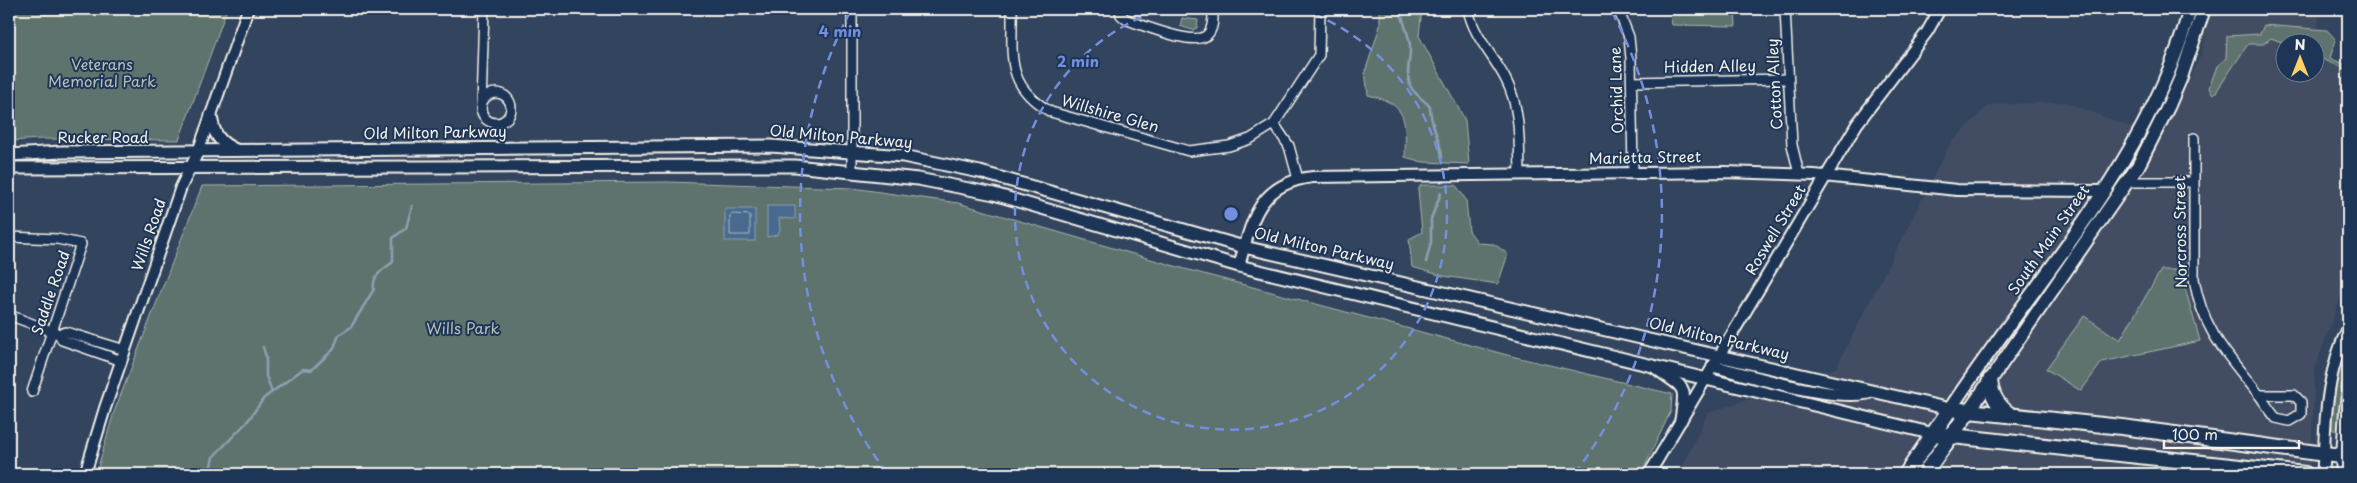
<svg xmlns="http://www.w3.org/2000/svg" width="2357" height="483" font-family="'Playpen Sans',sans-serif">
<rect width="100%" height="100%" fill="#33445f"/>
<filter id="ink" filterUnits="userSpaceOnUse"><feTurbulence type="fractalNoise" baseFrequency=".02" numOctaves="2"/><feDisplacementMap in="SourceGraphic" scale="10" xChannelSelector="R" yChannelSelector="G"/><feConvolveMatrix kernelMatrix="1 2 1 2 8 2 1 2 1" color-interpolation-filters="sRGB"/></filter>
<g filter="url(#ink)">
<!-- built -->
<path fill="#434e64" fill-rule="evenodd" d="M2211,9H2319L2317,58L2348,70V276L2315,368L2310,474H1703L1683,465L1708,413L1836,368L1950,144L1989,105L2064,102L2161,138L2202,53ZM2284,42H2314V72H2284Z"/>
<!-- green -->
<g fill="#5e736e" stroke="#a9b2ab">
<path d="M9,9H227L179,140L42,139L9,141Z"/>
<path d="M1380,9H1422L1419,36L1465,120L1469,164L1423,162L1405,157C1406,120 1408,104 1368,95L1365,72L1380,26Z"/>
<path d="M1669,9H1735L1736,26L1672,25Z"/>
<path d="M1182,18L1198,20L1197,28L1192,30L1180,26Z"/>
<path d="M2264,25L2327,30L2336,40L2330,58L2348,66V70L2315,56L2314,42L2284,43L2271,38L2263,44H2248L2216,92L2212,94L2209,88L2217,66L2226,58L2227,36L2260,34Z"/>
<path d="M668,182L852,188L958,203L1185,269L1511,356L1672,394L1671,411L1641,474H96L114,412L202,186Z"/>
<path d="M1421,185H1456L1466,200L1469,231L1478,243L1494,244L1508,254L1498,284L1443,276L1412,267L1409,239L1422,232L1418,190Z"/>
<path d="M2161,270H2180L2200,341L2102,362L2081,391L2046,369L2084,316L2120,340Z"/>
<path d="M2348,335V373L2340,428L2338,431L2333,430C2328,416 2342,351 2348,335Z"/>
</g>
<!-- water -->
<g fill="#466b8e" stroke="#8ca1b2">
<path d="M767,206H795V219L779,218L780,230L777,235L767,237Z"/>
<rect x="725" y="209" width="30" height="32"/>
</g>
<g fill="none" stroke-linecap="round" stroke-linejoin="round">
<!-- shore -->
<path stroke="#aebbc4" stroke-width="1" d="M732,214L750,215V235H730V216Z"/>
<!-- stream -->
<g stroke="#8ca1b2" stroke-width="2.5">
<path d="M1401,9C1402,23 1409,32 1410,46C1411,59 1405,72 1410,85C1412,93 1425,100 1430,107C1430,126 1441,139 1442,158"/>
<path d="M1426,262L1431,242V219L1441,193"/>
<path d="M263,347L266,357V376L272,392"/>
<path d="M209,474L213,457L247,422L264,398L303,369L311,370L333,350L339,335L351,327L374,289C372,275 383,270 393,262V238L406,228L412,206"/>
</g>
<!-- minor casing -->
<g stroke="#f4f1e8" stroke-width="12">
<g id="minor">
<path d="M1012,9C1013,56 1004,85 1051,112L1189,151L1229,146L1250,139L1274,124L1319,55L1320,9"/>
<path d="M1120,9L1121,15L1127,20C1143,25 1195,47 1207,35C1214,29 1213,17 1213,9"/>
<path d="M1468,9C1473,36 1494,56 1506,80C1521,109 1519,143 1520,174"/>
<path d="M1618,9L1629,37L1631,58L1633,172"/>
<path d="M1785,9L1792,145L1799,174"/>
<path d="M1632,82L1788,79"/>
<circle cx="496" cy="108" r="15"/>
<path d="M481,107L484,9"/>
<path d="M1274,124L1289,146L1298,179"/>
<path d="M2194,138V279C2203,332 2228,355 2260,396C2265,403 2270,411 2276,418L2289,421L2301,414V402L2294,395H2259"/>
<path d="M852,170V9"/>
<path d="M2127,182H2193"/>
<path d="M9,237L57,239L81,244L32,392"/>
<path d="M9,315L59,334L66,332L125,350"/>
<path d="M59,334L62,340L122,361"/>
</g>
</g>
<!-- tertiary casing -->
<g stroke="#f4f1e8" stroke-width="14">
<g id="tertiary">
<path d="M1239,266C1252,220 1258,183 1313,177L1725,172L1814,175L1957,190L2104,191"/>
<path d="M2324,453C2325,410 2329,367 2348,328"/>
<path d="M2342,456L2345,411L2348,387"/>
<path d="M85,474L105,408L181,187L198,152L248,9"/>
<path d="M1649,474L1857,124L1927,32L1940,9"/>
</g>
</g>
<!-- secondary casing -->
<g stroke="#f4f1e8" stroke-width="15">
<g id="secondary">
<path d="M211,115C213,133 219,143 236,150"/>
<path d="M9,155L61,152L771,146L903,156L980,172L1244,247L1950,409"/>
<path d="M9,168L795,166L918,179L994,194L1239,266L1934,434"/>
<path d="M1713,366C1752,376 1830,401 1868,393"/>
<path d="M1656,368C1684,390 1687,381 1681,420"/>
<path d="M2323,474L2324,453"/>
<path d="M2342,474V456"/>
</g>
</g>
<!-- primary casing -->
<g stroke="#f4f1e8" stroke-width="16">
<g id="primary">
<path d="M1950,409C2035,280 2149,161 2190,9"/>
<path d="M1969,411L2138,166L2168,107L2181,77L2204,9"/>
</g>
</g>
<!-- trunk casing -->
<g stroke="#f4f1e8" stroke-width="18">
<g id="trunk">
<path d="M1990,380C1991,396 1998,407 2012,416"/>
<path d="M1934,434L2305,474"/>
<path d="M1906,474L1950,409L2122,427L2348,457"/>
<path d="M1924,474L1969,411"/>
</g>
</g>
<!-- minor -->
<use href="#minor" stroke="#1d3557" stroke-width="9"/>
<!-- tertiary -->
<use href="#tertiary" stroke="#1d3557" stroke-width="10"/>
<!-- secondary -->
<use href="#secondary" stroke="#1d3557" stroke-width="11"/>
<!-- primary -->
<use href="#primary" stroke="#1d3557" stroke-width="12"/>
<!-- trunk -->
<use href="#trunk" stroke="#1d3557" stroke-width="14"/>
</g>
</g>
<!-- distance rings -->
<g fill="none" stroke="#738fde" stroke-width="2.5" stroke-dasharray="9 6">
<path d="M1300 9A216 216 0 1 1 1162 9"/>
<path d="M887 473A431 431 0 0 1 850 12M1612 12A431 431 0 0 1 1575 473"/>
</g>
<g text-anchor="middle" stroke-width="4" stroke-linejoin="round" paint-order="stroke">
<!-- park labels -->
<g font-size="15" fill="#b8bfb7" stroke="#1d3557">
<text x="102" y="70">Veterans<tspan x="102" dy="17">Memorial Park</tspan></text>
<text x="463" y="334">Wills Park</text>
</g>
<!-- street labels -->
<g font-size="15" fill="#f4f1e8" stroke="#1d3557">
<text transform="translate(1710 67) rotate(-1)" y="5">Hidden Alley</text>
<text transform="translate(1775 84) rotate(-93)" y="5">Cotton Alley</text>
<text transform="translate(1617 90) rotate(-92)" y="5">Orchid Lane</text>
<text transform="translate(1110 114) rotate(16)" y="5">Willshire Glen</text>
<text transform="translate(435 133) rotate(-1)" y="5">Old Milton Parkway</text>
<text transform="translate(841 137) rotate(5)" y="5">Old Milton Parkway</text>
<text x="103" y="143">Rucker Road</text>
<text transform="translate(1645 158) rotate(-1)" y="5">Marietta Street</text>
<text transform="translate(1776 230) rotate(-59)" y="5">Roswell Street</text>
<text transform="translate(2181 232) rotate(-91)" y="5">Norcross Street</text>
<text transform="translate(149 235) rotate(-71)" y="5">Wills Road</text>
<text transform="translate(2049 240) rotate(-55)" y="5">South Main Street</text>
<text transform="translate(1324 249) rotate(13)" y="5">Old Milton Parkway</text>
<text transform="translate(51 293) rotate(-71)" y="5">Saddle Road</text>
<text transform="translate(1719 339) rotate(13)" y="5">Old Milton Parkway</text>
</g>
</g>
<circle cx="1231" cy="214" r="8" fill="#738fde" stroke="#1d3557" stroke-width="2.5"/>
<g font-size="15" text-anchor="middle" font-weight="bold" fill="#738fde" stroke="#1d3557" stroke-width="4" stroke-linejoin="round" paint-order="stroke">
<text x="840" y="37">4 min</text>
<text x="1078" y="67">2 min</text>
</g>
<!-- margin -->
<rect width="2357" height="483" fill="none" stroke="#1d3557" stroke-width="30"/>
<rect x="15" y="15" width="2327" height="453" fill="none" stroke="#f4f1e8" stroke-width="2" filter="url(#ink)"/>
<!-- north arrow -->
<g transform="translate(2300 58)"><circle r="24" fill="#1d3557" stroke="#738091"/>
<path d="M0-4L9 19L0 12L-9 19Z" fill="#ffd166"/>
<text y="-8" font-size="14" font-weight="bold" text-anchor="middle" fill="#f4f1e8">N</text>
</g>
<!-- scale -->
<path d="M2164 440v8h135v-8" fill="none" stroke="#f4f1e8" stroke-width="2.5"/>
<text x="2172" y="440" font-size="15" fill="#f4f1e8" stroke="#1d3557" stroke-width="4" paint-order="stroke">100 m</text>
</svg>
